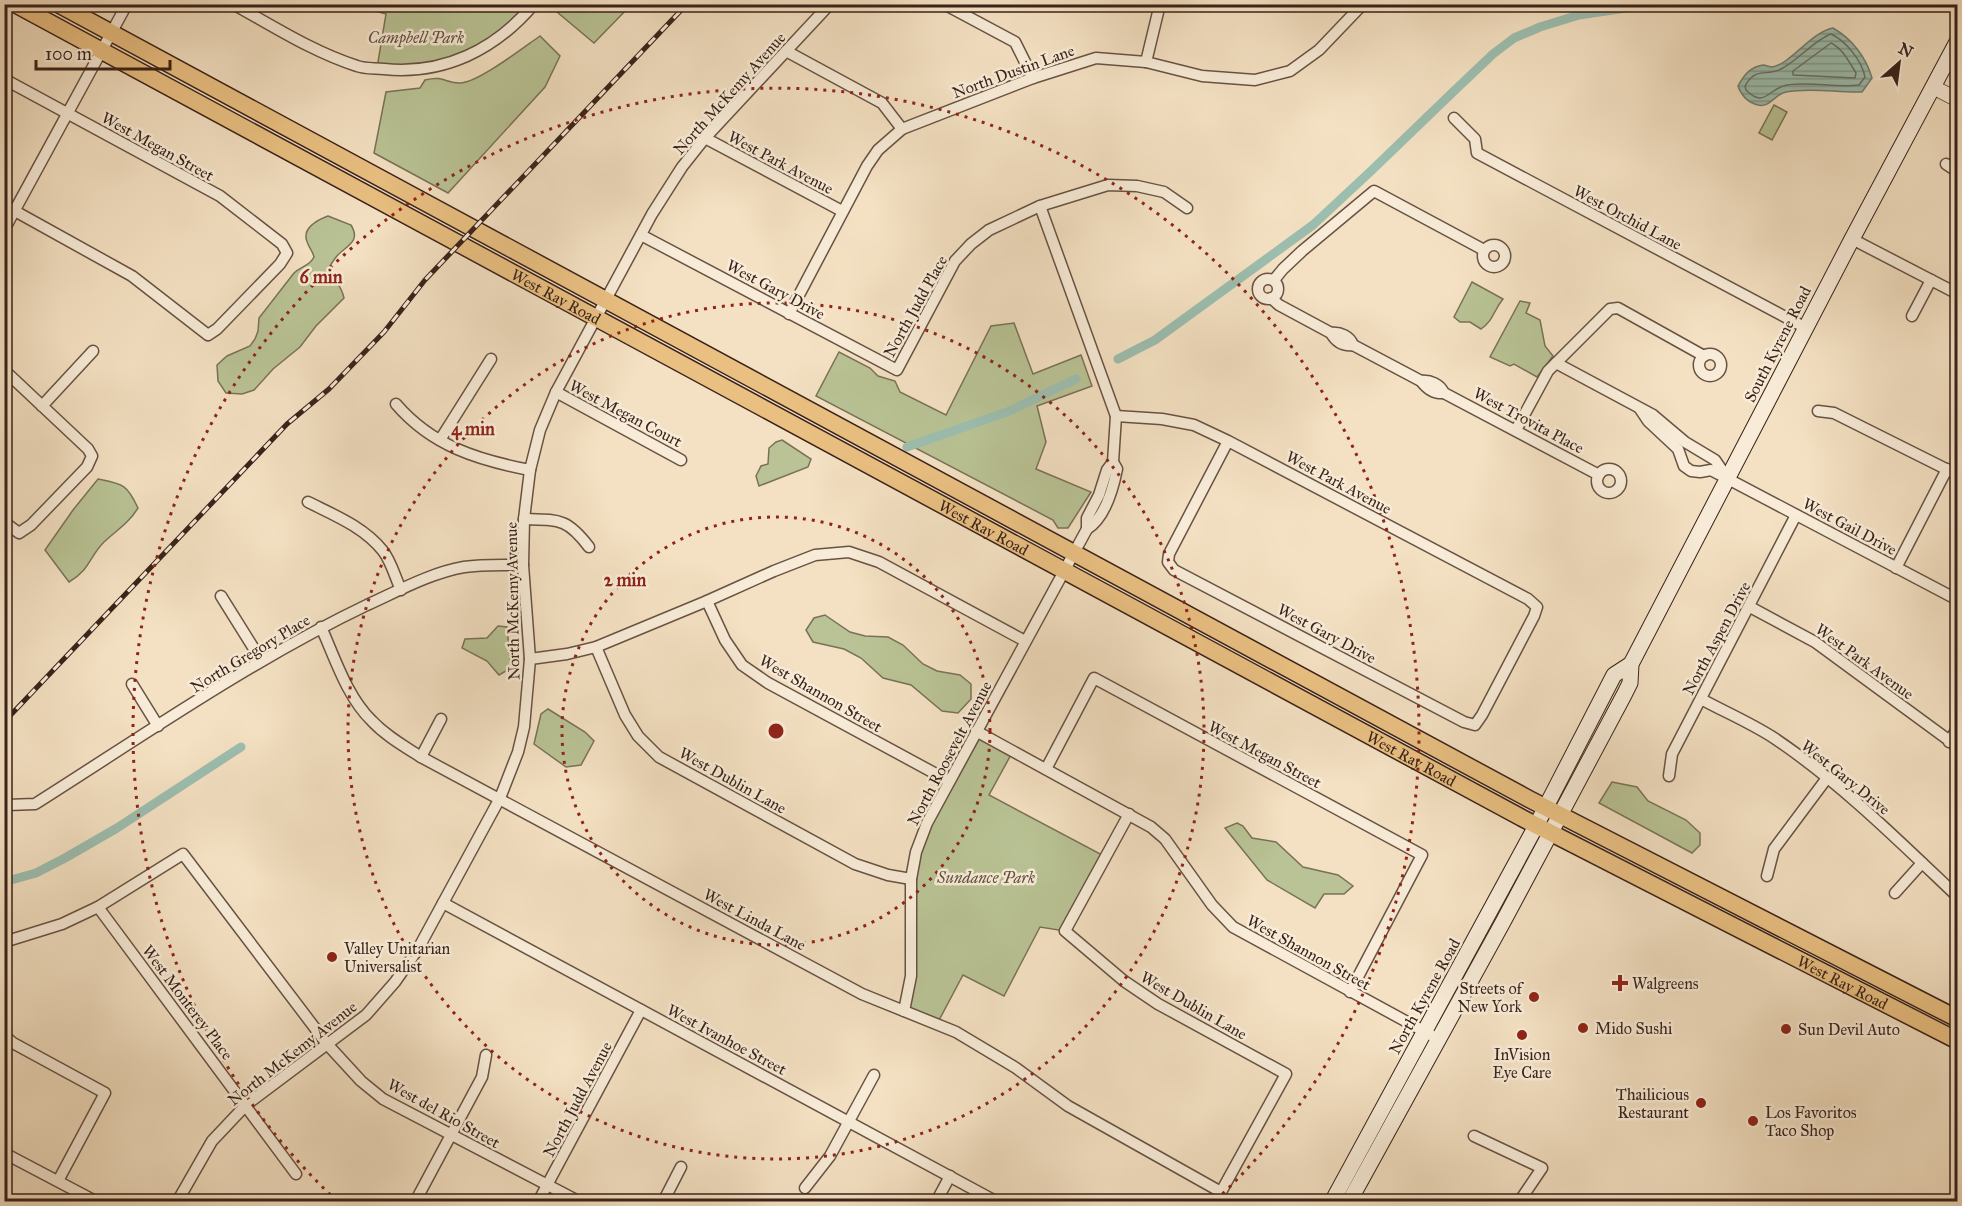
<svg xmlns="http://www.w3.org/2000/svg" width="1962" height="1206" font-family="'IM FELL Great Primer',serif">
<defs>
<pattern id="water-rules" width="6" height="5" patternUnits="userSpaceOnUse" patternTransform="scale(1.5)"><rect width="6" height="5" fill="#9cbeaf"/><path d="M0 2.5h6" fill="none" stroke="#809a8e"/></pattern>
</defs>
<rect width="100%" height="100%" fill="#f4e1c3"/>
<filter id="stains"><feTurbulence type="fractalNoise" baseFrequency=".00333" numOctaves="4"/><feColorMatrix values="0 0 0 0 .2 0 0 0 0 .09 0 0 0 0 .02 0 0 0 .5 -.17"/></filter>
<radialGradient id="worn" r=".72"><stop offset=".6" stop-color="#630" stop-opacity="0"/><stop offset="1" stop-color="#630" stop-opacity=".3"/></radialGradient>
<!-- green -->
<g fill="#b9c395" stroke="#797258" stroke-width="1.5">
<path d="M355,5H534L463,59L377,68L386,14Z"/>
<path d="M564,5V4L631,5L594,43L557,12Z"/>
<path d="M540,36L560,56L545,87L448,193L374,153L386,92L420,88L425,80C445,75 446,84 461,83C479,82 524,47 540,36Z"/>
<path d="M1774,105L1787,112L1772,140L1759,133Z"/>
<path d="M328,216L351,225C360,240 350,244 340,253C336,256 333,261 330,266C332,281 341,283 344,298L316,326L300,347L273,369L254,390L242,394L226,393L218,381L217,365L227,356L250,346L255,339L258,331L259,318L294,273C301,266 310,266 314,257C313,252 310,249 308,244C300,229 317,220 328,216Z"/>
<path d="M1472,282L1503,299C1493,311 1494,320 1481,329L1470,322H1460L1454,317Z"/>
<path d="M1520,301L1530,303L1526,313L1540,320L1545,346L1553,356L1537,377L1514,364L1510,366L1490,357Z"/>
<path d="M1014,323L1033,374L1081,355L1092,386L1037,406L1046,442L1036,469L1091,492L1068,528H1058L1053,520L816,396L839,352L870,368L878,376L895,381L900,392L946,415L991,326Z"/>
<path d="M782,440L811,459L808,467L759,486L756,476L761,466L768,464L769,448L776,442Z"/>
<path d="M98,479C123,484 127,484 138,508C128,524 118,529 104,542C89,557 90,570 69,582L45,550L73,510Z"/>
<path d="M825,615L850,632L865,636L888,637L903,645L923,664L937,671L960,675L971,684V699L958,713L942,711L911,685L883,678L861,658L844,649L813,642L806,630L814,618Z"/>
<path d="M498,626L507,627L511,668L499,675L487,661L462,648L465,639L487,638Z"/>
<path d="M548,709L585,732L594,741L581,765L566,767L534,744L541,714Z"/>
<path d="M976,731L1013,751L989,795L1106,857L1065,931L1040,927L1004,996L963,975L937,1024L904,1011L916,852Z"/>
<path d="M1612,782L1637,787L1648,801L1686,820L1700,833V845L1692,853L1599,803Z"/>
<path d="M1237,823L1243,826L1252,838L1276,842L1303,867L1338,875L1353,886L1344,894H1324L1315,908L1267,880L1225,828Z"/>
</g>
<!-- water -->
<path fill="url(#water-rules)" stroke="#748073" stroke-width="1.5" d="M1833,28C1852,39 1866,57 1872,78L1862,92C1837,93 1812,87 1786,92C1775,94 1770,108 1758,105C1748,103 1741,95 1738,86C1744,75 1750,67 1763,65C1766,65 1769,67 1772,67C1791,64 1811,32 1833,28Z"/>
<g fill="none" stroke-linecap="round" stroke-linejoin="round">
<!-- shore -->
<g stroke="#6a7064" stroke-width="1.5">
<path d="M1831,34C1846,41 1862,61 1865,77L1859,85C1835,88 1811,81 1787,85C1767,89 1765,109 1746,90L1745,86C1756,66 1766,77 1781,69C1797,61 1816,39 1831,34Z"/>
<path d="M1831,43C1843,49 1849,62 1856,73L1855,78L1793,75V71Z"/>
</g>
<!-- canal -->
<g stroke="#9cbeaf" stroke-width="9">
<path d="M1118,359L1155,340L1313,225L1371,171L1453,92L1493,54L1514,38L1540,27L1579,15L1653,4"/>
<path d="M907,447L1007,412L1076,379"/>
<path d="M4,882L36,873L65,858L117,828L241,747"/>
</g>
<!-- minor casing -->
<g stroke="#685244" stroke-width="13">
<g id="minor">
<path d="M233,4C273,26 313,52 357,66C365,69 375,68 384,69C444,75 495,50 534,4"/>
<path d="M944,4L1015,42L1033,78"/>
<path d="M786,51L882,103L902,129"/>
<path d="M1146,62L1160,4"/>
<path d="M4,79L220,196L282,244L287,253L280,264L217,329L208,335L132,276L4,205"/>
<path d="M1454,118L1475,139L1477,153L1806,328"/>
<path d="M705,138L842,211"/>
<path d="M1946,164L1958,172"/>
<path d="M4,230L127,4"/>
<path d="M641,235L897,370L955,261L971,244L989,230L1040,206L1108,185L1137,186L1164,192L1187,208"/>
<path d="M1852,239L1958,294"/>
<circle cx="1494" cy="256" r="11"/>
<circle cx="1268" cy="289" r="10"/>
<path d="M1274,280L1283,269L1302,251L1374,191L1484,250"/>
<path d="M1271,298L1279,305L1331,333C1336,342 1343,346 1353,345"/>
<path d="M789,314L867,166L878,150L902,129L1033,78L1096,58L1146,62L1202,76L1255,80L1290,71L1319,50L1363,4"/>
<path d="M1912,316L1931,280"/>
<path d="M1331,333C1340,332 1350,336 1353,345L1421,381C1427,389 1434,394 1444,393"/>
<circle cx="1710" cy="365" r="11"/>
<path d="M1556,363L1653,415L1685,442L1715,460L1726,476"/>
<path d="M4,370L88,449L92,456L87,467L31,525L19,533L4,522"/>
<path d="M1421,381C1430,380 1440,384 1444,393L1599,475"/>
<path d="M556,392L681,460"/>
<path d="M396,404C432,446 478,460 530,470"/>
<path d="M42,406L93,351"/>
<path d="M1640,409L1648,421L1678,449L1684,466L1691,471L1700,472L1711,470L1958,600"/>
<path d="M1818,411L1834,413L1958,475"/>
<path d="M1116,416L1162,419L1194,425L1228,441L1528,599L1537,607L1534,616L1482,715L1475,725L1464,722L1174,570L1168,562L1169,554L1228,441"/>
<path d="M1516,430L1548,371L1610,309L1618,308L1704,356"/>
<path d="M440,440L491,359"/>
<circle cx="1609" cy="481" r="12"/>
<path d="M308,502C334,515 364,527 383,551C391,561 395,577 401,590"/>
<path d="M524,519C559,520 567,518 589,547"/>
<path d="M1087,529C1105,518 1113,489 1117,469L1113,462"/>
<path d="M1896,568L1947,469"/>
<path d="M221,596L261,660"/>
<path d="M707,601L725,640L742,665L768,683L949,781"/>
<path d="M1750,607L1815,642L1958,747"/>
<path d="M321,627C335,658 347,697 372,721C386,736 404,746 421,757L862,994L956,1032L1016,1068L1068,1106L1221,1192L1286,1074L1158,1004L1124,981L1065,931L1129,814"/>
<path d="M596,647L625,715L638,736L659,757L855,864L888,875L911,879"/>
<path d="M530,659L567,654L596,647L707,601L774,571L815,555L849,552L879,562L1025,641"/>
<path d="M132,684L158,726"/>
<path d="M1701,699C1725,712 1751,723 1774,738C1841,783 1899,841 1958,897"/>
<path d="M976,731L1151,827L1165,839L1212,905L1233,927L1431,1035"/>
<path d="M1949,742L1958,727"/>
<path d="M421,757L441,719"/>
<path d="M1046,769L1094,678L1422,855L1350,992"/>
<path d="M1669,776L1672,754L1796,515"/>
<path d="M7,805L35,804C144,735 250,661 367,605C398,591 430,573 464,567C483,564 504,565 523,565"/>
<path d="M1767,876L1774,849L1827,778"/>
<path d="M1895,893L1922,863"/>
<path d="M443,903L997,1202"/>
<path d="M98,907L296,1174"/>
<path d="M4,942L62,924L98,907L183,854L327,1044L361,1081L383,1099L580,1202"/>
<path d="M904,1011L911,976V879L916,852L927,823L1087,529V518L1099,495L1107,470L1113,462L1116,416L1040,206"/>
<path d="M4,1035L13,1043L105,1093L58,1181"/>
<path d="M1474,1136L1542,1168L1519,1202"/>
<path d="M4,1153L97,1202"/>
<path d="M805,1188L830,1156L874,1075"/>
<path d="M177,1202L212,1141L246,1105L366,1015L395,982L418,949L500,798L518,752L524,727L530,659L523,565L524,519L530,470L540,430L556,392L652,214L682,167L705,138L830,4"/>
<path d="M415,1202L482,1077L486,1055"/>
<path d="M538,1202L641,1010"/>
<path d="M663,1202L681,1167"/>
<path d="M936,1202L950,1176"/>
</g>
</g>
<!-- tertiary casing -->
<g stroke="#685244" stroke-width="16">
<path id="tertiary" d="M1933,87L1958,100"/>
</g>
<!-- secondary casing -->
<g stroke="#39221a" stroke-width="17">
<g id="secondary">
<path d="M1332,1202L1536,826L1614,675L1631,664"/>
<path d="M1349,1202L1503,922L1624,695L1630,683L1631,664L1852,239L1958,40"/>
</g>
</g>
<!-- primary casing -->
<g stroke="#39221a" stroke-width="19">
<g id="primary">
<path id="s1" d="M15,4L1522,818L1958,1041"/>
<path d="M58,4L1529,799L1958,1019"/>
</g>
</g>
<!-- minor -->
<use href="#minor" stroke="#f8ecd8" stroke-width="10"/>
<!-- tertiary -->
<use href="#tertiary" stroke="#f8ecd8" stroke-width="14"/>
<!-- secondary -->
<use href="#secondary" stroke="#f8ecd8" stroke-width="15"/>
<!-- primary -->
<use href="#primary" stroke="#eac082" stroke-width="16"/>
<!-- rail casing -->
<g stroke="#39221a" stroke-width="5">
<path id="rail" d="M4,722L287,424L329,389L384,332L425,280L687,4"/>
</g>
<!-- rail -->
<use href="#rail" stroke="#f8ecd8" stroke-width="3" stroke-dasharray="9" stroke-linecap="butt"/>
</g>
<!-- distance rings -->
<g fill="none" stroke="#8f2418" stroke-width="3" stroke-dasharray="3 6">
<circle cx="776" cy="731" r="214"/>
<circle cx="776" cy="731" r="428"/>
<path d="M337 1201A643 643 0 1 1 1215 1201"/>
</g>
<!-- markers -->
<g fill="#8f2418" stroke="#f8ecd8" stroke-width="2">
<circle cx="332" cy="957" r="6"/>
<path d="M1617 974h6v6h6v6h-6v6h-6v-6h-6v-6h6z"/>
<circle cx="1534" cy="997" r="6"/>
<circle cx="1583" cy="1028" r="6"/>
<circle cx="1786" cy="1029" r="6"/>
<circle cx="1522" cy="1035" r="6"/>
<circle cx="1701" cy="1103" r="6"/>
<circle cx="1753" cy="1121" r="6"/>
</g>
<g text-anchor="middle" stroke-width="5" stroke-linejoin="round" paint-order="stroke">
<!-- park labels -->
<g font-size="16" font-style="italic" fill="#5f523f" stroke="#f8ecd8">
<text x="416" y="43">Campbell Park</text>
<text x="986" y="883">Sundance Park</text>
</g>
<!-- street labels -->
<g font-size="16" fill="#39221a" stroke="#f8ecd8">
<text transform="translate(1013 71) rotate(-20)" y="6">North Dustin Lane</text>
<text transform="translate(729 93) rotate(-48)" y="6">North McKemy Avenue</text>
<text transform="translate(158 146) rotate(29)" y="6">West Megan Street</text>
<text transform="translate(781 162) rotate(28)" y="6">West Park Avenue</text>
<text transform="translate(1628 217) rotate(28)" y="6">West Orchid Lane</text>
<text transform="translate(776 289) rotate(28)" y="6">West Gary Drive</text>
<text dy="6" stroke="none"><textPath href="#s1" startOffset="615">West Ray Road</textPath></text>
<text transform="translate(915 306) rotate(-61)" y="6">North Judd Place</text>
<text transform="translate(1777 344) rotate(-63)" y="6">South Kyrene Road</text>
<text transform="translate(626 413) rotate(28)" y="6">West Megan Court</text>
<text transform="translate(1529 420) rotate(28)" y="6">West Trovita Place</text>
<text transform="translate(1339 482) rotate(28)" y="6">West Park Avenue</text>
<text transform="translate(1850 526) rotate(28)" y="6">West Gail Drive</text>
<text dy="6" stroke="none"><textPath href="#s1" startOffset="1101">West Ray Road</textPath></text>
<text transform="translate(512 601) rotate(-91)" y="6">North McKemy Avenue</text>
<text transform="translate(1327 633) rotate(28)" y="6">West Gary Drive</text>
<text transform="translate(1716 638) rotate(-62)" y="6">North Aspen Drive</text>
<text transform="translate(250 653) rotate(-31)" y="6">North Gregory Place</text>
<text transform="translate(1865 661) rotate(36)" y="6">West Park Avenue</text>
<text transform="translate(821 693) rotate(30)" y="6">West Shannon Street</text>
<text transform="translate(949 753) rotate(-62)" y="6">North Roosevelt Avenue</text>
<text transform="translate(1265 754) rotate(28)" y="6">West Megan Street</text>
<text dy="6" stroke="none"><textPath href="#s1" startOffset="1587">West Ray Road</textPath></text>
<text transform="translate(1846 777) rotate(39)" y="6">West Gary Drive</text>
<text transform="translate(733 780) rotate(29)" y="6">West Dublin Lane</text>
<text transform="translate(755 919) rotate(28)" y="6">West Linda Lane</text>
<text transform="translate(1309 952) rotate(29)" y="6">West Shannon Street</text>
<text dy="6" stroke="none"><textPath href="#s1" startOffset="2073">West Ray Road</textPath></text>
<text transform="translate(1424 996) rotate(-61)" y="6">North Kyrene Road</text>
<text transform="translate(188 1002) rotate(53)" y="6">West Monterey Place</text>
<text transform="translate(1194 1005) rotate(30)" y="6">West Dublin Lane</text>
<text transform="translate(727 1039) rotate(28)" y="6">West Ivanhoe Street</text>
<text transform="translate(292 1053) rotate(-38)" y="6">North McKemy Avenue</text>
<text transform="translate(577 1099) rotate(-62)" y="6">North Judd Avenue</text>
<text transform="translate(444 1113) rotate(29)" y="6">West del Rio Street</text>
</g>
<!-- poi labels -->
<g font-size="16" fill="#39221a" stroke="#f8ecd8" text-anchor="start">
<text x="344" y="954">Valley Unitarian<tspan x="344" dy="18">Universalist</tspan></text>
<text x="1632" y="989">Walgreens</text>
<text x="1522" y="994" text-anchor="end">Streets of<tspan x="1522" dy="18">New York</tspan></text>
<text x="1595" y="1034">Mido Sushi</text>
<text x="1798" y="1035">Sun Devil Auto</text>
<text x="1522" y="1060" text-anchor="middle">InVision<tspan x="1522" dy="18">Eye Care</tspan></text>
<text x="1689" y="1100" text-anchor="end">Thailicious<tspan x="1689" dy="18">Restaurant</tspan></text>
<text x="1765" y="1118">Los Favoritos<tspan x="1765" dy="18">Taco Shop</tspan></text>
</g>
</g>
<circle cx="776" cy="731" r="9" fill="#8f2418" stroke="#f8ecd8" stroke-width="3"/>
<g font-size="18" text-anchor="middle" font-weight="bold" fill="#8f2418" stroke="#f8ecd8" stroke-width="5" stroke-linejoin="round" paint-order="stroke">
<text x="321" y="283">6 min</text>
<text x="473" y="435">4 min</text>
<text x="625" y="586">2 min</text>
</g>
<!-- margin -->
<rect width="1962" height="1206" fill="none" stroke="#f4e1c3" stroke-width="24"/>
<rect x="6" y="6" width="1950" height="1194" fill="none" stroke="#39221a" stroke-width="3"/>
<rect x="12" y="12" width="1938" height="1182" fill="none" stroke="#39221a" stroke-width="1.5"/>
<!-- north arrow -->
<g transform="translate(1899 63) rotate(28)" stroke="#f8ecd8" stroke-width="4.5" paint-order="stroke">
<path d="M0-4.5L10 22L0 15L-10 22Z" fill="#39221a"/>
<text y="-9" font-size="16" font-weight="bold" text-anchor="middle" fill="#39221a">N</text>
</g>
<!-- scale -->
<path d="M36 60v9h134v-9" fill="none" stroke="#39221a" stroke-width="3"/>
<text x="45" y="60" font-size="18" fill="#39221a" stroke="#f8ecd8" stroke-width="4.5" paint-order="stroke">100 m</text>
<rect width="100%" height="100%" filter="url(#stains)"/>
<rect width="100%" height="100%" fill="url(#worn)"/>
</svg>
